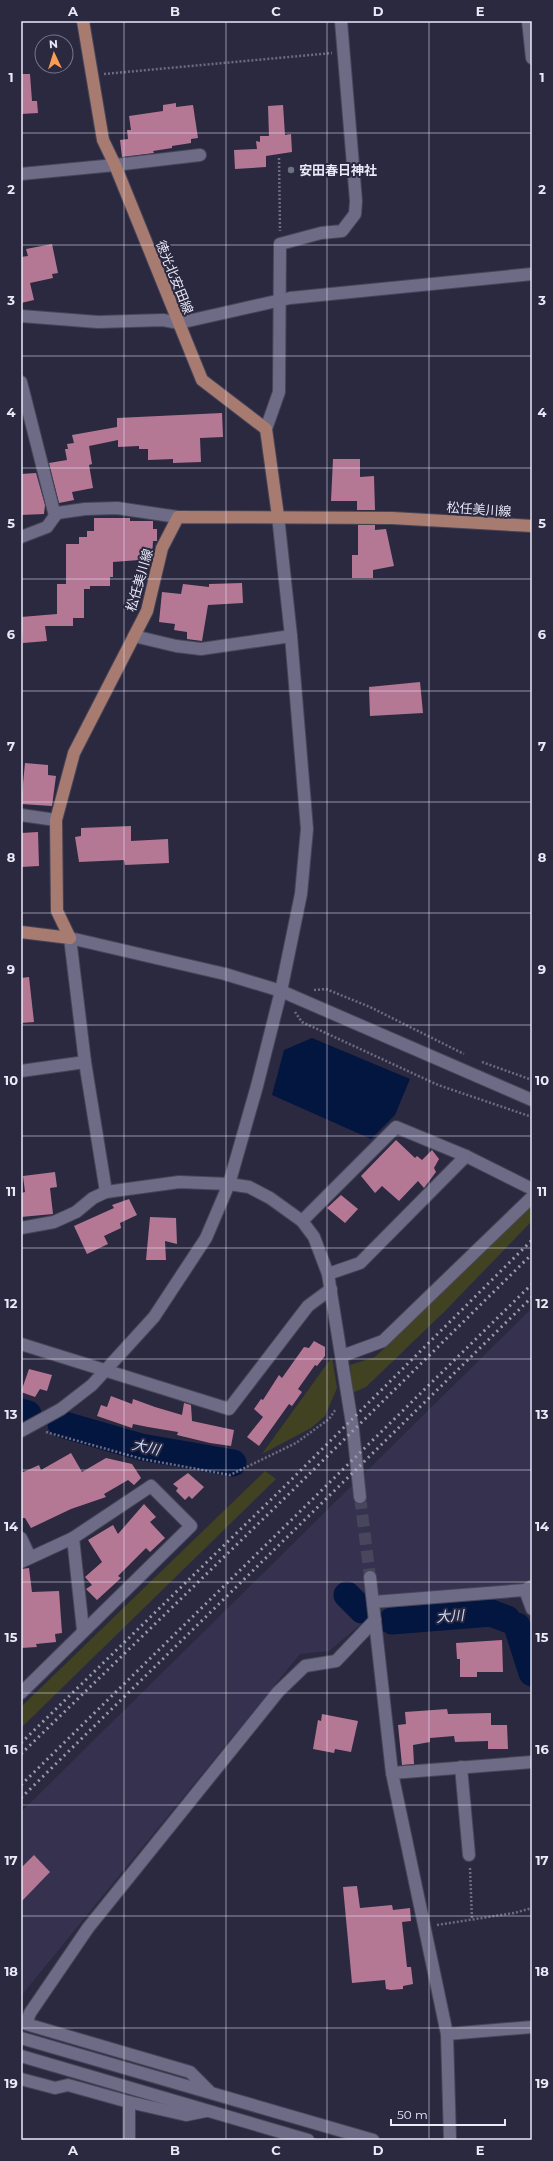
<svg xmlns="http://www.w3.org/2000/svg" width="553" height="2161" font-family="Montserrat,'Noto Sans JP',sans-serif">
<rect width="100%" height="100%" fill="#2b2940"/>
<!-- built -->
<path fill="#35314f" d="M532,1308V1578L520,1587L366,1597V1620L329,1651L300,1654L21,1996V1812Z"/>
<!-- green -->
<g fill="#414222">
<path d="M532,1206V1221L445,1311L366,1387L352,1393L350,1365L375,1357Z"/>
<path d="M332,1357L337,1388L325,1416L311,1428L262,1454Z"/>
<path d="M265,1471L276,1479L21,1728V1707Z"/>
</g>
<!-- water -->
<path fill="#031640" d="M312,1038L410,1079L395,1115L371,1139L272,1095L284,1050Z"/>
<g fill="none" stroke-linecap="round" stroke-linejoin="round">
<!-- river -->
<g stroke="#031640" stroke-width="27">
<path d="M21,1412L28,1414"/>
<path d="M61,1424L141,1447L233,1463"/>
<path d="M347,1595L362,1610"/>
<path d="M392,1621L491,1613L507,1619"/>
<path d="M517,1626L532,1673"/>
</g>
</g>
<!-- building -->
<g fill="#b57894">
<path d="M21,74H30L32,101H37L38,113L21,114Z"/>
<path d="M176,103V107L193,105L198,138L191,139V143L172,146V148L153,151L154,153L122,157L120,140L128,139L127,130H131L129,116L163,111V105Z"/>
<path d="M283,105L285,135L291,134L292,152L266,156V167L235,169L234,150L257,149L256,141L260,142V136H269L268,106Z"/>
<path d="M52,244L58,273L52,274L53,278L30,283L34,300L21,303V257L28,256L26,249Z"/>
<path d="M222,413L223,437L200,438L201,462L173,463V459L148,460V449H139V446L118,447V440L89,446L92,464L89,465L93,488L72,492L74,500L59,503L49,463L67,460L65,449H68L67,444L74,443L72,435L117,427V418Z"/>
<path d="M333,459H360V477L374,476L375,510H357V501H331Z"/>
<path d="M36,473L45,505L44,514L21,515V474Z"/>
<path d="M94,518H130V521H153V529H157V541H153L152,559L113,562V577H110V586H90V589H84V618H73V626H45L47,641L23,643L21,617L57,614V584H66V544H79V537H87V531H94Z"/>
<path d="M358,525H375V530L386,529L394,566L373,570V578H352V555H358Z"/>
<path d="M242,583L243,603L208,605L202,641L187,639V632L174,630L175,624L159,622L162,592L181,594L183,584L209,587V584Z"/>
<path d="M420,682L423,713L370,716L369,687Z"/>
<path d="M25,763L48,765V775L56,776L52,806L21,804Z"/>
<path d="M131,826V841L168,839L169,863L125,865L124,860L79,862L75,837L81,836V828Z"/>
<path d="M38,832L39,866L21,867V833Z"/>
<path d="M29,977L34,1022L21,1023V978Z"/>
<path d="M396,1140L415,1158L417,1156L422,1160L432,1150L439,1159L434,1168L436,1172L424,1188L418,1181L399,1201L382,1186L375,1193L361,1176Z"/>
<path d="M55,1172L57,1187L50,1188L53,1214L21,1217V1193L25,1192L23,1176Z"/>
<path d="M341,1195L358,1209L345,1223L327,1208Z"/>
<path d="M129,1199L137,1215L120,1223L121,1228L104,1236L108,1244L87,1254L74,1226L114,1208L112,1205Z"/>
<path d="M150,1217L176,1218L177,1244L165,1241L166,1260H146Z"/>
<path d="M314,1341L325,1347V1356L317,1366L315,1365L298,1389L302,1392L292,1406L289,1404L259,1446L247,1437L263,1417L254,1409L261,1399L263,1400L279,1375L282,1378L304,1347L309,1348Z"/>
<path d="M29,1369L52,1375L47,1391L40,1389L35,1397L21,1392Z"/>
<path d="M111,1396L132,1404L133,1399L155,1407L182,1415L184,1403L191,1405L192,1421L234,1430L231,1446L210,1443L177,1435L178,1432L148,1427L133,1424L132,1428L97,1416L101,1405L107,1407Z"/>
<path d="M71,1453L82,1472L106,1458L132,1464L141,1478L134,1485L128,1480L104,1494L106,1497L71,1509L31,1528L25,1518H21V1473L39,1465L41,1470Z"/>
<path d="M188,1473L204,1487L192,1499L189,1496L185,1500L176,1491L178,1488L173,1484Z"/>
<path d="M144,1504L156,1517L150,1522L165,1538L150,1552L146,1548L118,1576L121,1578L97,1600L86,1589L92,1585L85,1577L102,1562L88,1540L113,1525L118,1534Z"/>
<path d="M29,1568L32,1592L59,1591L62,1633L55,1634L56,1642L36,1644L37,1647L21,1648V1569Z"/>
<path d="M502,1640L503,1672H477V1677H460V1659H457L456,1643Z"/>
<path d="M447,1709L448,1714L491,1713V1725H507L508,1749H488V1741L455,1742L454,1736L430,1738V1742L413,1745L414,1764L402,1765L398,1725L406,1724L405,1712Z"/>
<path d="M322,1714L358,1721L351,1752L335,1749L334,1753L313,1749L318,1720L321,1721Z"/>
<path d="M34,1855L50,1872L21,1902V1868Z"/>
<path d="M357,1886L360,1908L392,1905L393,1910L410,1908L411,1921L402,1922L407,1967H411L413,1984L403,1986V1989L391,1990L386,1989L385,1980L352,1983L343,1887Z"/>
</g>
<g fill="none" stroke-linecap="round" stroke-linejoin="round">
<!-- minor-tunnel -->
<path stroke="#48465c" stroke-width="12" stroke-dasharray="12 6" stroke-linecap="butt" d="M360,1497L370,1577"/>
<!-- minor casing -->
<g stroke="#474558" stroke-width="14">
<g id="minor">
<path d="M528,21L532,58"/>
<path d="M21,174L115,165L200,155"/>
<path d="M21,316L98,322L163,320L179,323L290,298L532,274"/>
<path d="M21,382L55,516"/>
<path d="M266,429L279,392L280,244L321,233L342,231L355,214L356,201L341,21"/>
<path d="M21,537L47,527L57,513L85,509L117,508L178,517"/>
<path d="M134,636L176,646L201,649L291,636"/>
<path d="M21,815L56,820"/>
<path d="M21,1071L85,1062"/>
<path d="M106,1192L85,1062L70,938L225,974L281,991L532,1100"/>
<path d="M302,1221L396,1127L466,1156L532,1189"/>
<path d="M21,1228L54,1222L76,1212L93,1198L106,1192L179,1182L229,1184L249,1187L270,1198L302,1221L314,1237L328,1274L353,1430L360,1497"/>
<path d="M328,1274L360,1263L466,1156"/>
<path d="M21,1344L229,1409L308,1306L331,1289"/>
<path d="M342,1356L383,1341L532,1197"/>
<path d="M21,1431L61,1409L92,1385L154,1317L206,1238L229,1184L257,1086L281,991L301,894L307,829L291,636L278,516"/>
<path d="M21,1538L30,1557"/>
<path d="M73,1538L83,1630"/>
<path d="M21,1562L73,1538L151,1486L191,1526L21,1693"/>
<path d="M370,1577L392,1773L447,2034L450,2140"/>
<path d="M525,1590L532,1609"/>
<path d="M373,1602L525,1590L532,1586"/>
<path d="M461,1767L469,1855"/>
<path d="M392,1773L532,1762"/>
<path d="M447,2034L532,2027"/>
<path d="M21,2038L373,2140"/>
<path d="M21,2056L308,2140"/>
<path d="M21,2079L55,2088L68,2085L129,2102L186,2115L206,2111"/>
<path d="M209,2091L190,2072L26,2024L30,2013L88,1928L278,1692L305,1666L336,1661L375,1620"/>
<path d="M129,2140V2102"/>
</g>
</g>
<!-- major casing -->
<g stroke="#474558" stroke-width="14">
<g id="major">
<path d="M83,21L103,140L115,165L202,380L266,429L278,516"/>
<path d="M21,932L70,938"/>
<path d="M70,938L57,911L56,820L74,753L147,611L162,548L178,517L392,518L532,526"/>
</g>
</g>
<!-- path -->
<g stroke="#6c6b7f" stroke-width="2.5" stroke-dasharray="2 2" stroke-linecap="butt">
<path d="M104,74L332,53"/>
<path d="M279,158L280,231"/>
<path d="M314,990L326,989L370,1007L464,1054"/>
<path d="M295,1012L302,1022L438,1085L532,1117"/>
<path d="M482,1062L532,1080"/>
<path d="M46,1432L142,1459L230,1475L296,1443L329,1419L336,1409"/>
<path d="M470,1868L472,1920"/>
<path d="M437,1925L514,1913L532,1908"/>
</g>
<!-- minor -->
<use href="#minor" stroke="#6d6b85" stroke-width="12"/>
<!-- major -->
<use href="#major" stroke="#a87b71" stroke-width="12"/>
<!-- rail -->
<g stroke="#9b99ab" stroke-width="3" stroke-dasharray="2 4" stroke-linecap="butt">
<path d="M21,1743L287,1484L532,1240"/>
<path d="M21,1754L293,1490L532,1254"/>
<path d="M21,1785L532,1284"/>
<path d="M21,1798L532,1297"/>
</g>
</g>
<!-- grid -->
<path fill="none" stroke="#eae9f8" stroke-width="1" stroke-opacity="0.55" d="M124,21V2140M226,21V2140M327,21V2140M429,21V2140M21,133H532M21,245H532M21,356H532M21,468H532M21,579H532M21,691H532M21,802H532M21,913H532M21,1025H532M21,1136H532M21,1248H532M21,1359H532M21,1470H532M21,1582H532M21,1693H532M21,1805H532M21,1916H532M21,2028H532"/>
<!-- markers -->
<circle fill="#6b7280" stroke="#2b2940" stroke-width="1.5" cx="291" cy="170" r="4"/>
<g text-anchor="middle" stroke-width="4" stroke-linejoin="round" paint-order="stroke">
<!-- poi labels -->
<g font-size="13" font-weight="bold" fill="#eae9f8" stroke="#2b2940" text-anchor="start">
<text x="299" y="175">安田春日神社</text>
</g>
<!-- street labels -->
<g font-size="13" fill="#eae9f8" stroke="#2b2940">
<text transform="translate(175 277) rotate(68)" y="5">徳光北安田線</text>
<text transform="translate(479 509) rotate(4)" y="5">松任美川線</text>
<text transform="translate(139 580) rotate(-74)" y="5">松任美川線</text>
</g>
<!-- water labels -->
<g font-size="14" font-style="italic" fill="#cddefc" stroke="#2b2940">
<text transform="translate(146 1447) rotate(12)" y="5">大川</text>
<text transform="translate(450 1616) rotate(-4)" y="5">大川</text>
</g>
</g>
<!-- border -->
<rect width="553" height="2161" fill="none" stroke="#2b2940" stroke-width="44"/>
<!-- north arrow -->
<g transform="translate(54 54) rotate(356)"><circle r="19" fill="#2b2940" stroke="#77768a"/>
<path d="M0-3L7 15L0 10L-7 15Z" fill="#fc9d52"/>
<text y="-6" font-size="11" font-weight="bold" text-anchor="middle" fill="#eae9f8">N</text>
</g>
<!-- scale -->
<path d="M391 2119v6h114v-6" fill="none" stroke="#eae9f8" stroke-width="2"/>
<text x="397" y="2119" font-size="12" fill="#eae9f8" stroke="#2b2940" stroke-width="3" paint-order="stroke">50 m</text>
<rect x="22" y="22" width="509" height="2117" fill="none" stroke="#eae9f8" stroke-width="1.5"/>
<g font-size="13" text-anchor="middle" font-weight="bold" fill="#eae9f8">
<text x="73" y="16">A</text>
<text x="175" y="16">B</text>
<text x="276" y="16">C</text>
<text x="378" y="16">D</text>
<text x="480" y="16">E</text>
<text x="11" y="82">1</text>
<text x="542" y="82">1</text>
<text x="11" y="194">2</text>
<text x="542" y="194">2</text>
<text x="11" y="305">3</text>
<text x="542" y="305">3</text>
<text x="11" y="417">4</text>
<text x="542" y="417">4</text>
<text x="11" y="528">5</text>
<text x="542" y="528">5</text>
<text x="11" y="639">6</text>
<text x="542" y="639">6</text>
<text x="11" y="751">7</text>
<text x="542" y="751">7</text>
<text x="11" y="862">8</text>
<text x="542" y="862">8</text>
<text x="11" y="974">9</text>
<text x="542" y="974">9</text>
<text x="11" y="1085">10</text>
<text x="542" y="1085">10</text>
<text x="11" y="1196">11</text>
<text x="542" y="1196">11</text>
<text x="11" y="1308">12</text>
<text x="542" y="1308">12</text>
<text x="11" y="1419">13</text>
<text x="542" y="1419">13</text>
<text x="11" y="1531">14</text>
<text x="542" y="1531">14</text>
<text x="11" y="1642">15</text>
<text x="542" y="1642">15</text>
<text x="11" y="1754">16</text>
<text x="542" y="1754">16</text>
<text x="11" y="1865">17</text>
<text x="542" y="1865">17</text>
<text x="11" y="1976">18</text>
<text x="542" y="1976">18</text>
<text x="11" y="2088">19</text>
<text x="542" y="2088">19</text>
<text x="73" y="2155">A</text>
<text x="175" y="2155">B</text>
<text x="276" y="2155">C</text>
<text x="378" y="2155">D</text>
<text x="480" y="2155">E</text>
</g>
</svg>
